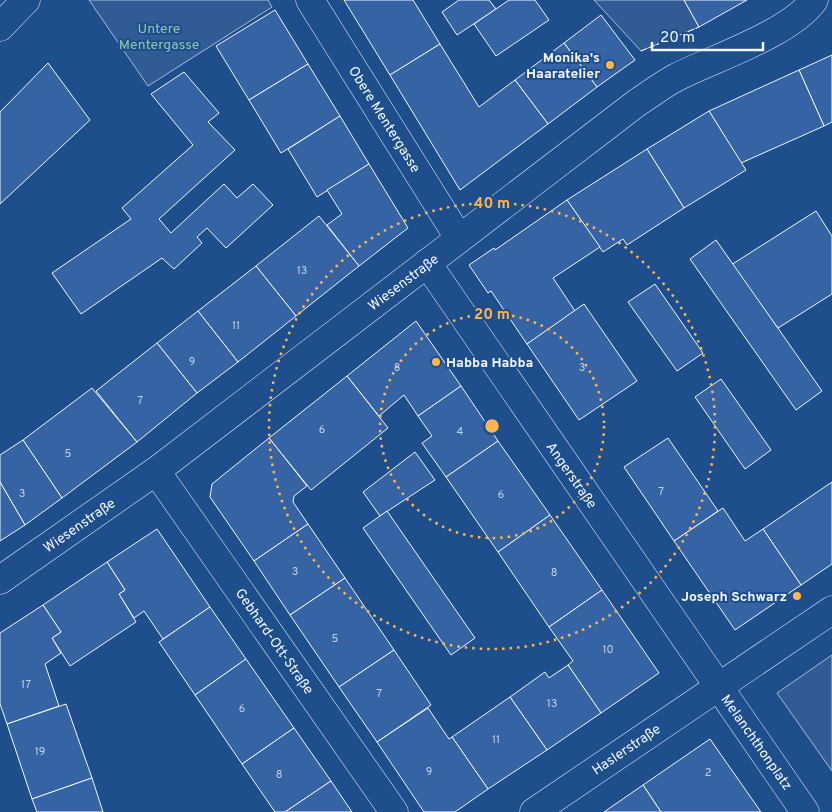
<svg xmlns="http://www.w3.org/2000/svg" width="832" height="812" font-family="Overpass,sans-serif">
<rect width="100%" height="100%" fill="#1f4e8c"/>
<!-- green -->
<g fill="#305b95" stroke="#a8bbd7">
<path d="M89,0H268L272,7L148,86Z"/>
<path d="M594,0H684L699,27L641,51Z"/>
<path d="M832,655V771L777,693Z"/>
</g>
<!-- building -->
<g fill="#3563a3" stroke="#f2f6ff">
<path d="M344,0H413L440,44L390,75Z"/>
<path d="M459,0H489L496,9L457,35L442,12Z"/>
<path d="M535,0L549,20L496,56L474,24L509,0Z"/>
<path d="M684,0H747L699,27Z"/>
<path d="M275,10L308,64L249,100L216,46Z"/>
<path d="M601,15L635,60L597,87L564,43Z"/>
<path d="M564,43L597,87L548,124L515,80Z"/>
<path d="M440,44L479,107L515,80L548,124L460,190L390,75Z"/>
<path d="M832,55V122L824,126L799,70Z"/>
<path d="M48,63L90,120L0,204V112Z"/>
<path d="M308,64L340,116L281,153L249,100Z"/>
<path d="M799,70L824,126L741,163L709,111Z"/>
<path d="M184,72L219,113L208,122L235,150L159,219L171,233L224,184L237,198L253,184L273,205L226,248L207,228L197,237L202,243L174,269L162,258L81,314L52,273L131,219L122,208L193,145L151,94Z"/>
<path d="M709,111L746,170L684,208L647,149Z"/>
<path d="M340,116L369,164L317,197L288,149Z"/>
<path d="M647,149L684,208L627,245L623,239L603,252L567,200Z"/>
<path d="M369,164L408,228L359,266L327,225L342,214L327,190Z"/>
<path d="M567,200L600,247L553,278L575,311L527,344L491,291L488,293L469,265L494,248L495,250Z"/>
<path d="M816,211L832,236V294L778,328L731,265Z"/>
<path d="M319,216L359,266L296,316L256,266Z"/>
<path d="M716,240L822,391L796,410L690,259Z"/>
<path d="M256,266L296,316L238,362L198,311Z"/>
<path d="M655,284L703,353L677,371L628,302Z"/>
<path d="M584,304L637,381L579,420L527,344Z"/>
<path d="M198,311L238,362L197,393L157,343Z"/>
<path d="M416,321L461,386L418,416L404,395L379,416L347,376Z"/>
<path d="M157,343L197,393L137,442L96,391Z"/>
<path d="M347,376L388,428L311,490L269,438Z"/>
<path d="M721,379L771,450L745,469L695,397Z"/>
<path d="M461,386L498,441L446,477L422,443L432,436L418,416Z"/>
<path d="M92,388L137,442L62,498L23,440Z"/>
<path d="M269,438L307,486L294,496L293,502L308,524L254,561L210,497L212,484Z"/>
<path d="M668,438L718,511L674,541L624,467Z"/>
<path d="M23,440L62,498L25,525L0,482V455Z"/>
<path d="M498,441L550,515L498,552L446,477Z"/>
<path d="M415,452L435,480L380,516L363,492Z"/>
<path d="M0,482L25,525L0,541Z"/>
<path d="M832,482V564L801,585L763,529Z"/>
<path d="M723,508L745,541L763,529L801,585L735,630L674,541Z"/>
<path d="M387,511L475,638L451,655L363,528Z"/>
<path d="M550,515L602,590L549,627L498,552Z"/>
<path d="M308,524L345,578L290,615L254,561Z"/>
<path d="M157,529L210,607L163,639L144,611L134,618L119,594L125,590L107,562Z"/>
<path d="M107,562L125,590L119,594L136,622L70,666L52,638L61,632L43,605Z"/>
<path d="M345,578L394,650L339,687L290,615Z"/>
<path d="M602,590L659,673L601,713L568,665L573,661L549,627Z"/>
<path d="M43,605L61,632L52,638L61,653L45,664L59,706L7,724L0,704V633Z"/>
<path d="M210,607L246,659L195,695L159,642Z"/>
<path d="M394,650L431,705L377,742L339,687Z"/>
<path d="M246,659L294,728L242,764L195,695Z"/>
<path d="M568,665L601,713L547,750L510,697L545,672L549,678Z"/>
<path d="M510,697L547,750L488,789L452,737Z"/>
<path d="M66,704L92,778L32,799L7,724Z"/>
<path d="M428,708L449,739L452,737L488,789L455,812H424L377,742Z"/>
<path d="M294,728L331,781L285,812H275L242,764Z"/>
<path d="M710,739L761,812H661L643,785Z"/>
<path d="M92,778L103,812H37L32,799Z"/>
<path d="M331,781L352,812H285Z"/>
<path d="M643,785L661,812H604Z"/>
</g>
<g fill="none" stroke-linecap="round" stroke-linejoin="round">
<!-- minor casing -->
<g stroke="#f2f6ff" stroke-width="29">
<g id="minor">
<path d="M310,0L459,238"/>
<path d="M0,27L26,0"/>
<path d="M427,263L805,812"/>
<path d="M156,471L394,812"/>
<path d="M0,580L156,471L638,102C651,94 663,84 677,77C715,58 791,33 814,0"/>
<path d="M534,812L832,610"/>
</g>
</g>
<!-- minor -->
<use href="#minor" stroke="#1f4e8c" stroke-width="28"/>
<!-- fence -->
<path stroke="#f2f6ff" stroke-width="1" stroke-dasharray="6 2.5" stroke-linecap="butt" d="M641,51L699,27"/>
</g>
<!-- distance rings -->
<g fill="none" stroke="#ffb74d" stroke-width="2.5" stroke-dasharray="2.5 5">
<circle cx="492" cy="426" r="112"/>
<circle cx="492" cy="426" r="223"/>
</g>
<!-- markers -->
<g fill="#ffb74d" stroke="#1f4e8c" stroke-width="2">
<circle cx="610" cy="65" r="5"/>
<circle cx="436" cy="362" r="5"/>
<circle cx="797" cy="596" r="5"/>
</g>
<g text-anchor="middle" stroke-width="4" stroke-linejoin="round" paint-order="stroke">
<!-- number labels -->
<g font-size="11" fill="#c3d1e8">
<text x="302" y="274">13</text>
<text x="236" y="329">11</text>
<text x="192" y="365">9</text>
<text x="397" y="371">8</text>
<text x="582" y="371">3</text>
<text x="140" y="404">7</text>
<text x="322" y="433">6</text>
<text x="460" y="435">4</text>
<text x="68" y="457">5</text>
<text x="661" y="495">7</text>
<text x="22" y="497">3</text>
<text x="501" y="498">6</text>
<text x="295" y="575">3</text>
<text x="554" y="576">8</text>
<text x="335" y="642">5</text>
<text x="608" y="653">10</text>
<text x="26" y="688">17</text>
<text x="379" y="697">7</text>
<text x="552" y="707">13</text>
<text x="242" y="712">6</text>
<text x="496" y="743">11</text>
<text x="40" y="755">19</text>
<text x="429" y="775">9</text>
<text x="708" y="776">2</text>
<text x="279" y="778">8</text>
</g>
<!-- park labels -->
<g font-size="14" fill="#97c8a6" stroke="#1f4e8c">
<text x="159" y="33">Untere<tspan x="159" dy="16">Mentergasse</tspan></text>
</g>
<!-- poi labels -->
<g font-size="14" font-weight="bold" fill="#f2f6ff" stroke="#1f4e8c" text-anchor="end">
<text x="600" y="62">Monika's<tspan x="600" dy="16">Haaratelier</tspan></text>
<text x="446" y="367" text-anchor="start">Habba Habba</text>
<text x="787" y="601">Joseph Schwarz</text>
</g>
<!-- street labels -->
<g font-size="14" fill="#f2f6ff" stroke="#1f4e8c">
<text transform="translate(385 119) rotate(58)" y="5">Obere Mentergasse</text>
<text transform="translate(403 282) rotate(-37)" y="5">Wiesenstraße</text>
<text transform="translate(572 475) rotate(55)" y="5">Angerstraße</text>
<text transform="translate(79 525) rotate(-35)" y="5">Wiesenstraße</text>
<text transform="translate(275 641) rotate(55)" y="5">Gebhard-Ott-Straße</text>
<text transform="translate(757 742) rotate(55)" y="5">Melanchthonplatz</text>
<text transform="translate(626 749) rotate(-34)" y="5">Haslerstraße</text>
</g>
</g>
<circle cx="492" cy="426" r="8" fill="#ffb74d" stroke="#1f4e8c" stroke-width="2.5"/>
<g font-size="15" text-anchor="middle" font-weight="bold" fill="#ffb74d" stroke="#1f4e8c" stroke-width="4" stroke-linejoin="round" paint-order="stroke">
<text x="492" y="208">40 m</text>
<text x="492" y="319">20 m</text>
</g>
<!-- scale -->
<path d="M652 42v8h111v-8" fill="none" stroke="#f2f6ff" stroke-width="2.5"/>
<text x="660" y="42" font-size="15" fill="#f2f6ff" stroke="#1f4e8c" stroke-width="4" paint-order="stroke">20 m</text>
</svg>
